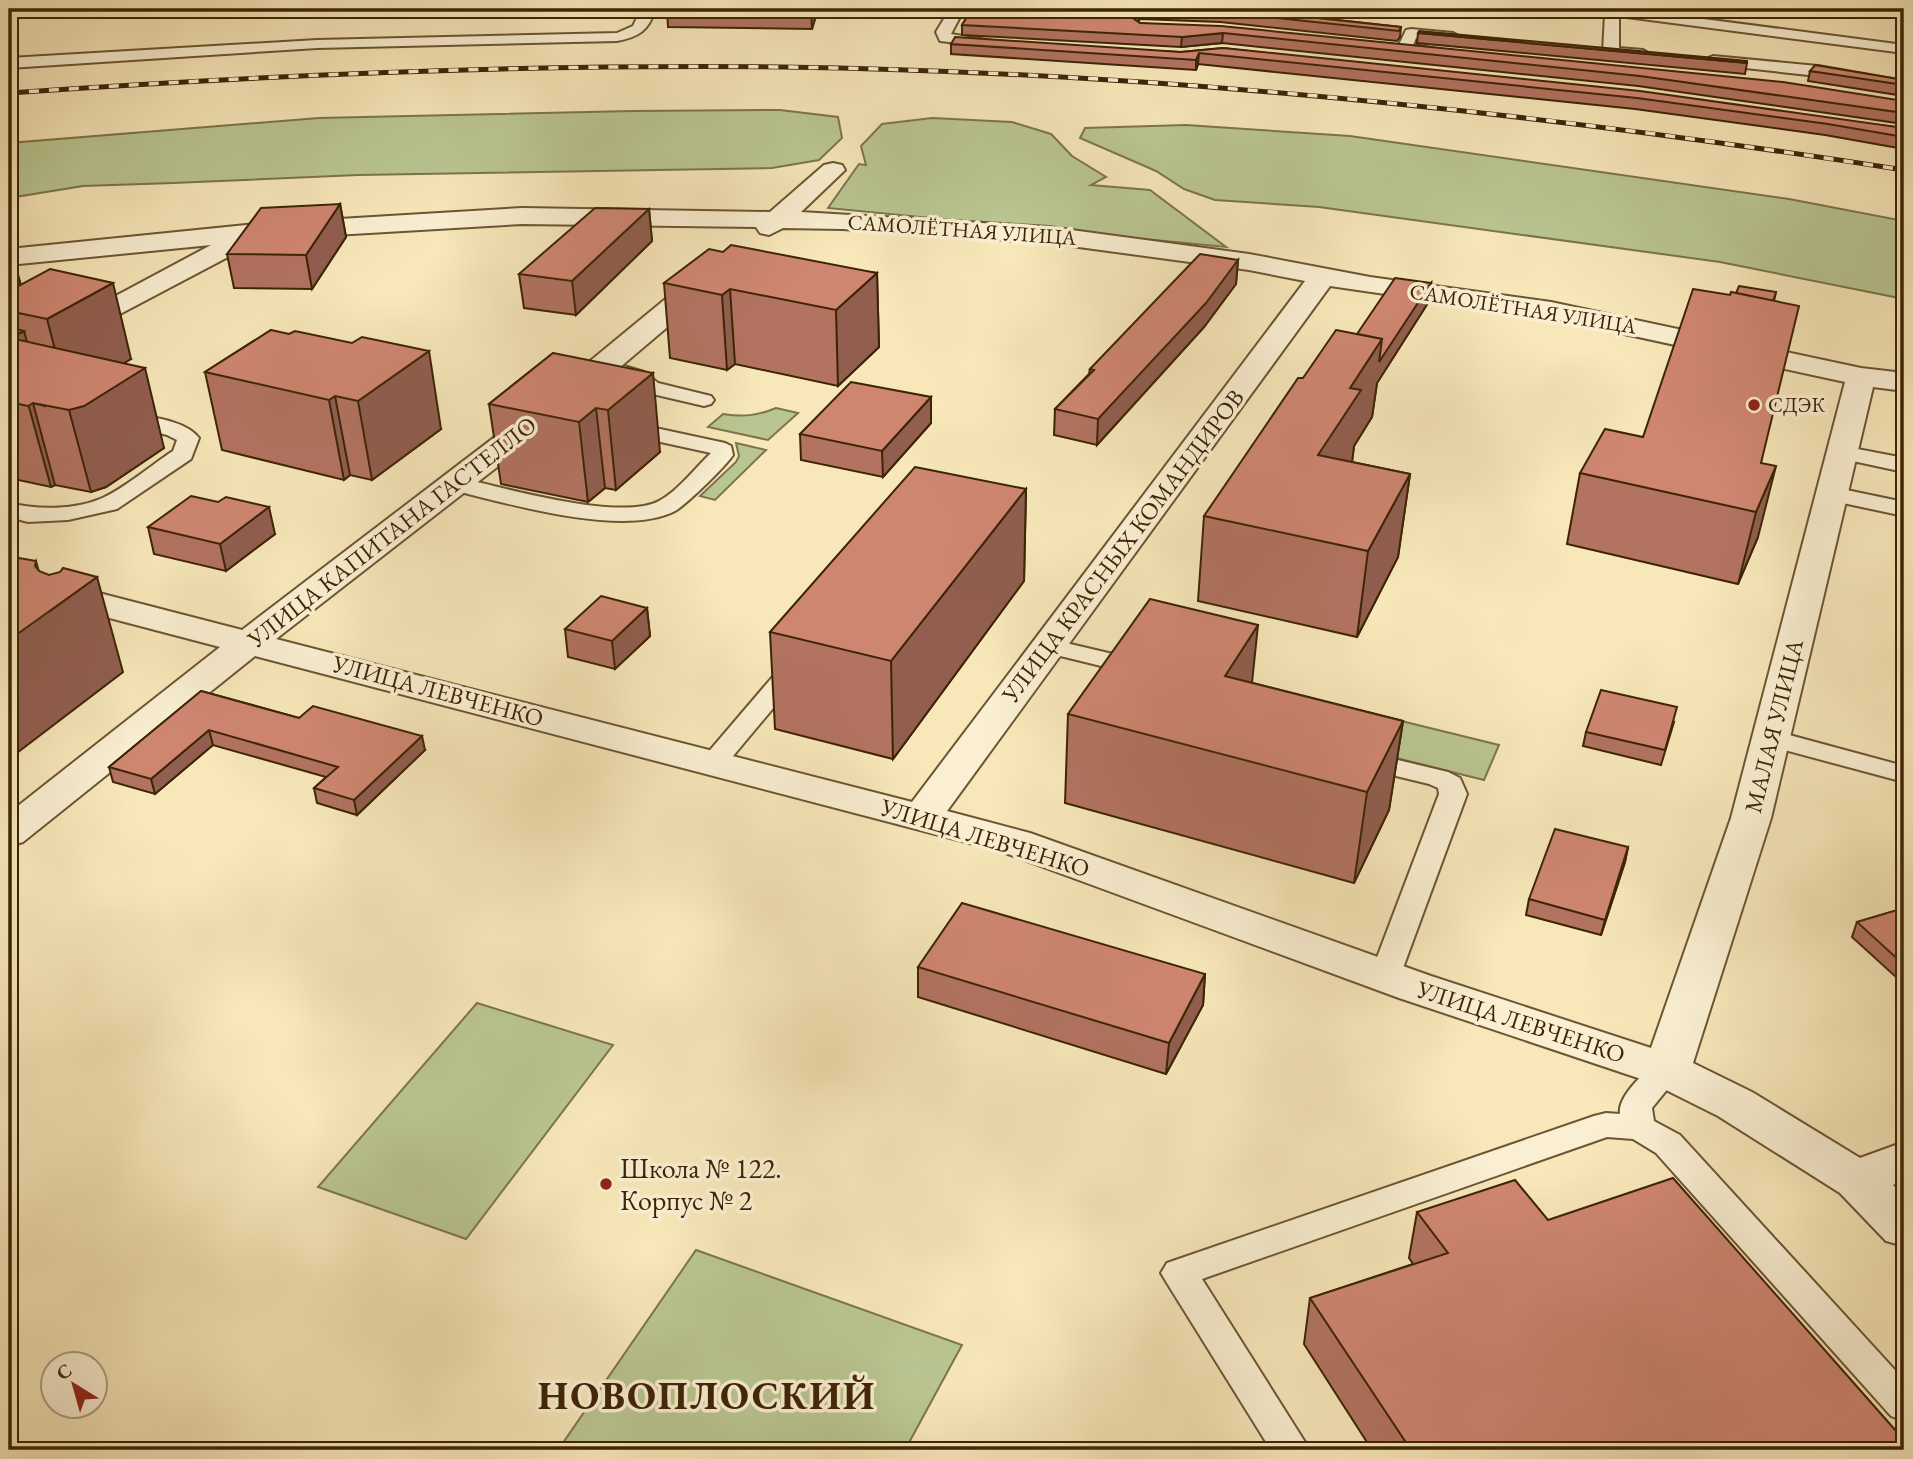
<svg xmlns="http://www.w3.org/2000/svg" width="1913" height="1459" font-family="'EB Garamond',serif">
<rect width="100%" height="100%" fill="#f7e7b9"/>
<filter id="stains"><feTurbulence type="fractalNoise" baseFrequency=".00286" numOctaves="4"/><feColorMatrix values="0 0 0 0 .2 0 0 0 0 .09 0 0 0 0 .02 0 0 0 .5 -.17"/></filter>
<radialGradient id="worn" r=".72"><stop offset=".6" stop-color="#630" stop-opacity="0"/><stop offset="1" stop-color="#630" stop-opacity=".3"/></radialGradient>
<!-- green -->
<g fill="#bac691" stroke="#7c754b" stroke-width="2">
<path d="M780,110L838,117L842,138L819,160L772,168L358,175L173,183L83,186L9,198V143L319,118L633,111Z"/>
<path d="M932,118L1012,122L1051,134L1072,156L1106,177L1091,185L1150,190L1226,247L828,208L859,164L866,165L861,146L882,124Z"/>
<path d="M1186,125L1350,136L1789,199L1904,221V299L1720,262L1319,207L1215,200L1184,189L1156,171L1080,138L1085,128Z"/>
<path d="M776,408L798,413L768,440L708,427L723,414C743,417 757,416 776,408Z"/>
<path d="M736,443L766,450L715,500L700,496L736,462L739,456Z"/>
<path d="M1328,703L1499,745L1484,780L1336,743Z"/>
<path d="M477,1003L613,1045L466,1239L318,1187Z"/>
<path d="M696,1250L962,1345L905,1450H558Z"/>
</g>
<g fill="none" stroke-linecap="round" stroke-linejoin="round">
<!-- lane casing -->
<g stroke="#6c5532" stroke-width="4">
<g id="lane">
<path d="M641,9H655C649,31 638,37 617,41L317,48L9,68V58L317,40L617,33L633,26Z"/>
<path d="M950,9H964L951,34L992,41L994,44L992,47L940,41L936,32Z"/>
<path d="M1589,9H1627L1904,45V53L1619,16V48L1643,50L1651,55C1641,63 1613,60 1603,52L1605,14L1591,12Z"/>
<path d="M1411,29L1453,33L1460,37L1453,41L1416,38L1413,45L1437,49L1440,52L1432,57L1399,52L1397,49L1406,30Z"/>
<path d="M1713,56L1818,66L1904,81V91L1818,76L1708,64L1705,61L1708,58Z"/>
<path d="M624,366L644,372L658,383L711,396L714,400L711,404L704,406L644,392L630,380L617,376L614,372L617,368Z"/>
<path d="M124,412C146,417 185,419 199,438L191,459L117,509L68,520L28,522L9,517V503C37,510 73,510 100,499C121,491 153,464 173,451L177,440L167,435L117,422L113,418L117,414Z"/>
<path d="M623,421L725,443L731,446L733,455C725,467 687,504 675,511C623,538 505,503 449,489L446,484L449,479L457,477C501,487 620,522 659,501C678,491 695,468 711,453L615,432L612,427L615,422Z"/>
<path d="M1842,446L1904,458V472L1834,457L1831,452L1834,447Z"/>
<path d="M1832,487L1904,502V516L1824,499L1821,494L1824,489Z"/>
<path d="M1049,639L1151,663L1155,668L1151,673L1142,676L1040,651L1037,646L1040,641Z"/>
<path d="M796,657L805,660L809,665L805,670L723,768L714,770L705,768L701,762L705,756L787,660Z"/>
<path d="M1771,730L1904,766V782L1762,744L1758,738L1762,732Z"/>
<path d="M1360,751L1448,772L1460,778L1467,794L1400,976L1396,983L1385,986L1374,983L1370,976L1439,794L1438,788L1429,784L1351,765L1347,759L1351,753Z"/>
<path d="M1667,1059L1678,1062L1683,1070L1652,1108L1654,1121L1680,1135L1904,1380V1421L1891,1416L1656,1153L1633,1139L1607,1137L1202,1279L1310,1450H1271L1167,1283L1161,1273L1167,1263L1594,1116L1606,1113L1620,1114C1617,1096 1650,1064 1667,1059Z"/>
</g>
</g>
<!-- street casing -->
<g stroke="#6c5532" stroke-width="4">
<path id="street" d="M833,163L842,165L845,170L801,212L1049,227L1249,254L1370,277L1551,302L1861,368L1904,373V391L1873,387L1771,818L1693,1063L1752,1092L1860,1158L1904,1142V1180L1893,1185L1904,1196V1246L1886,1241L1840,1193L1718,1116L1650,1082L1399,998L1000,851L255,656L23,842L9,846V813L220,647L98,615L9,616V594L99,593L242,630L538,404L697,273L707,271L717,273L721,279L717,285L560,418L276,639L912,802L1305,281L1249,270L1049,243L843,229L783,228L769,235L760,233L756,227L522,224L251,240L247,247L101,324L19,371L9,374V353L211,245L9,265V249L256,224L522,208L770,212L824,165ZM1330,286L1551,318L1845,382L1731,818L1651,1048L1431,976L1030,833L947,811Z"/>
</g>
<!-- lane -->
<use href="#lane" fill="#faefd2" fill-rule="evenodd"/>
<!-- street -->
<use href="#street" fill="#faefd2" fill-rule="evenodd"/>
<!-- rail casing -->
<g stroke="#3d2405" stroke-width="5">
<path id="rail" d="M9,93C266,75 524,64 782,67C1158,72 1533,112 1904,170"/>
</g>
<!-- rail -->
<use href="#rail" stroke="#faefd2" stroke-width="3.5" stroke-dasharray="10" stroke-linecap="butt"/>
</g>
<!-- wall -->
<g fill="#b27361" stroke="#3d2405" stroke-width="2">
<path d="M667,9H818L812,29L668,27Z"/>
<path d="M972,9H1234L1401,27L1400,37L1397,41L1220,22L1140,19L1138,21L1140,23L1904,101V124L1638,86L1222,43L1181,47L962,35V25Z"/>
<path d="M1418,33L1747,63L1745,74L1417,43Z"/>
<path d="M951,44L1181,52L1223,48L1904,128V149L1825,135L1635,109L1198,64L1196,70L951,54Z"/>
<path d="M1810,71L1904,80V96L1808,81Z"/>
<path d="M340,204L346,237L312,289L234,288L227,254Z"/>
<path d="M649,209L652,241L576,315L524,308L519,274Z"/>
<path d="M723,252L877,273L879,347L838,386L735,364L727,370L670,358L664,283Z"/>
<path d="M9,260L14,261L21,285L131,359L124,363L164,448L106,487L91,492L55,485L51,487L9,478Z"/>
<path d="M1238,260L1236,284L1204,327L1097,445L1054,435L1055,409L1089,374L1090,369Z"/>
<path d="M1431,283L1428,303L1377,383L1372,417L1354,446L1352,462L1410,474L1398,557L1357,637L1198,601L1204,516L1303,378L1357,334Z"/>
<path d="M1776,292L1774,301L1761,463L1758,537L1738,584L1567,544L1580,473L1643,437L1730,295L1736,293Z"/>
<path d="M271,330L441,429L372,480L350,475L344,480L222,450L205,372Z"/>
<path d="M553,353L660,452L616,490L605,488L588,502L501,484L489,404Z"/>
<path d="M931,397V423L883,477L801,460L800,434Z"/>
<path d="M1026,489L1024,581L893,759L775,729L770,632Z"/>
<path d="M218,502L275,534L226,571L154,554L148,527Z"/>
<path d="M647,608L650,636L615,669L568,657L565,629Z"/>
<path d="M1252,683L1403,721L1389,810L1354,883L1065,803L1068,714Z"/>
<path d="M201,691L299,718L425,750L357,815L317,803L314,788L326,777L213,745L155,794L113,782L109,767Z"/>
<path d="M1674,722L1661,765L1583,746L1586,732Z"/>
<path d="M1628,847L1625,862L1601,935L1526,915L1529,899Z"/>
<path d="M1904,908V976L1897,978L1852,937L1857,922Z"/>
<path d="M918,967L1205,974L1203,1005L1166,1074L918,997Z"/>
<path d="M1417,1212L1548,1220L1904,1450H1372L1304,1344L1310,1298L1413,1264L1409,1258Z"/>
</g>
<!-- shaded-wall -->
<g fill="#915e4f" stroke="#3d2405" stroke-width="2">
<path d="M811,9H818L812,29Z"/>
<path d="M1141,9L1140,19L1131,27V17Z"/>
<path d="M1223,33L1222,43L1181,47L1182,37Z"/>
<path d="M1199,53L1198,64L1196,70V60Z"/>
<path d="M340,204L346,237L312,289L306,255Z"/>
<path d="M649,209L652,241L576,315L572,281Z"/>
<path d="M1238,260L1236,284L1204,327L1097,445L1098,419Z"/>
<path d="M14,261L29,315L9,311V264Z"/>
<path d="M877,273L879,347L838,386L836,310Z"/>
<path d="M113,283L131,359L67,396L47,319Z"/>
<path d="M1431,283L1428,303L1377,383L1372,417L1354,446L1351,470L1318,455L1350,388L1382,339Z"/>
<path d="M730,289L735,364L727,370L722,295Z"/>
<path d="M24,331L45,406L33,403L55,485L51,487L10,338Z"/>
<path d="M429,351L441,429L372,480L358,401Z"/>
<path d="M145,368L164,448L106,487L91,492L69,410Z"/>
<path d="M653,373L660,452L616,490L608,410Z"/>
<path d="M335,396L350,475L344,480L329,400Z"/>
<path d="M931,397V423L883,477L882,451Z"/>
<path d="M596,408L605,488L588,502L579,422Z"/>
<path d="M1776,466L1758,537L1738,584L1756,512Z"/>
<path d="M1410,474L1398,557L1357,637L1368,551Z"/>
<path d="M1026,489L1024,581L893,759L891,661Z"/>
<path d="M269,507L275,534L226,571L220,544Z"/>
<path d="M36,561L50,611L97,577L123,672L9,759V640Z"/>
<path d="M647,608L650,636L615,669L612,641Z"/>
<path d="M1258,625L1249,712L1225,676Z"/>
<path d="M1403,721L1389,810L1354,883L1367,792Z"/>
<path d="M209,730L213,745L155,794L151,779Z"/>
<path d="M422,736L425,750L357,815L354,800Z"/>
<path d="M1628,847L1625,862L1601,935L1605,920Z"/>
<path d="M1904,962V976L1897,978L1902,963Z"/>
<path d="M1205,974L1203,1005L1166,1074L1169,1043Z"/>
</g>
<!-- building -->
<g fill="#cf8671" stroke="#3d2405" stroke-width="2">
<path d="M972,9H1234L1401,27L1399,31L1221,12L1141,9L1131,17L1140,23L1221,26L1783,82L1904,101V113L1640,76L1223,33L1182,37L962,25Z"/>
<path d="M1419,31L1747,61V63L1418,33Z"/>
<path d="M955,37L1181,52L1223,48L1640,91L1904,128V137L1828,124L1637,98L1199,53L1196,60L951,44Z"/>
<path d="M1815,65L1904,80V85L1810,71Z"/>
<path d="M340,204L306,255L227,254L261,208Z"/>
<path d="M595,208L649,209L572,281L519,274Z"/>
<path d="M731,245L877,273L836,310L730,289L722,295L664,283L709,249L723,252Z"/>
<path d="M1200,254L1238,260L1206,303L1098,419L1055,409L1094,370L1090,369Z"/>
<path d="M50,269L113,283L47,319L9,311V291Z"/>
<path d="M1395,278L1431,283L1379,362L1382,339L1357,334Z"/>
<path d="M1739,286L1776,292L1773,301L1736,293Z"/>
<path d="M1693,289L1730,295L1731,292L1799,306L1761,463L1776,466L1756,512L1580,473L1605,429L1643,437Z"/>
<path d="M9,327L24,331L10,338L145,368L84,406L69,410L33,403L28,406L9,402Z"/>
<path d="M271,330L289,334L295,331L352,343L362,337L429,351L358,401L335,396L329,400L205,372Z"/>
<path d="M1336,330L1382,339L1350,388L1361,390L1318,455L1410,474L1368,551L1204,516L1298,378H1303Z"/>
<path d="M553,353L653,373L608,410L596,408L579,422L489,404Z"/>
<path d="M851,382L931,397L882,451L800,434Z"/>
<path d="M915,467L1026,489L891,661L770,632Z"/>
<path d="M191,496L218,502L226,497L269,507L220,544L148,527Z"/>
<path d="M19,558L36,561L35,566L39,571L49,575L60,572L63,568L97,577L9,640V562Z"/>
<path d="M601,596L647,608L612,641L565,629Z"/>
<path d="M1150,599L1258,625L1225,676L1403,721L1367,792L1068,714Z"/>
<path d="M1601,690L1677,707L1665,750L1586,732Z"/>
<path d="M201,691L299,718L313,706L422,736L354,800L314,788L338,767L209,730L151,779L109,767Z"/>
<path d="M1555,829L1628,847L1605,920L1529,899Z"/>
<path d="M962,903L1205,974L1169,1043L918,967Z"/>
<path d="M1904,908V962L1902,963L1857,922Z"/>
<path d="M1673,1178L1904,1440V1450H1411L1310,1298L1448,1253L1417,1212L1515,1180L1548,1220Z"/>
</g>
<!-- markers -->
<g fill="#8f2418" stroke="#faefd2" stroke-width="2.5">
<circle cx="1754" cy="405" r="7"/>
<circle cx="606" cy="1184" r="7"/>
</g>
<g text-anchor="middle" stroke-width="7" stroke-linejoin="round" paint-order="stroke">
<!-- far-street labels -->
<g font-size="21" fill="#3d2405" stroke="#faefd2">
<text transform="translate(962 230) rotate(4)" y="7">САМОЛЁТНАЯ УЛИЦА</text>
<text transform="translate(1523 309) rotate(9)" y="7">САМОЛЁТНАЯ УЛИЦА</text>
</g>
<!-- far-poi labels -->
<g font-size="21" fill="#3d2405" stroke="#faefd2" text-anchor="start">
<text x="1768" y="412">СДЭК</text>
</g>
<!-- street labels -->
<g font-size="24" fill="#3d2405" stroke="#faefd2">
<text transform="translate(392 532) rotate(-38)" y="8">УЛИЦА КАПИТАНА ГАСТЕЛЛО</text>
<text transform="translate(1123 546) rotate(-53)" y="8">УЛИЦА КРАСНЫХ КОМАНДИРОВ</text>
<text transform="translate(438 691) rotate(15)" y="8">УЛИЦА ЛЕВЧЕНКО</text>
<text transform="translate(1774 726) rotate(-76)" y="8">МАЛАЯ УЛИЦА</text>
<text transform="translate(985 838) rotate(17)" y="8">УЛИЦА ЛЕВЧЕНКО</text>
<text transform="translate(1521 1022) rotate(18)" y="8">УЛИЦА ЛЕВЧЕНКО</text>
</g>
<!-- near-poi labels -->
<g font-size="28" fill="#3d2405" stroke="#faefd2" text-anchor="start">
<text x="620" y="1178">Школа № 122.<tspan x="620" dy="32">Корпус № 2</tspan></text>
</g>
<!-- near-district labels -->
<g font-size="38" font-weight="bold" letter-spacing="2" fill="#3d2405" stroke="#faefd2">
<text x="707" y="1409">НОВОПЛОСКИЙ</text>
</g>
</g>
<!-- margin -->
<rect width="1913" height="1459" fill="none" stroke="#f7e7b9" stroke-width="35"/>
<rect x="10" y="10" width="1892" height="1438" fill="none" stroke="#3d2405" stroke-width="3.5"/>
<rect x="18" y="18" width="1878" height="1424" fill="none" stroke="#3d2405" stroke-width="2"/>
<!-- north arrow -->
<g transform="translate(74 1385) rotate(323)"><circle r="33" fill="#faefd2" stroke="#ae9e80" stroke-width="2"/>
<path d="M0-5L12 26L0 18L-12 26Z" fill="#8f2418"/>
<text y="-10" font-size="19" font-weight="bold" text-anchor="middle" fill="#3d2405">С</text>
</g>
<rect width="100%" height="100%" filter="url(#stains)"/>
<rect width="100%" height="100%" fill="url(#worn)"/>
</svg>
